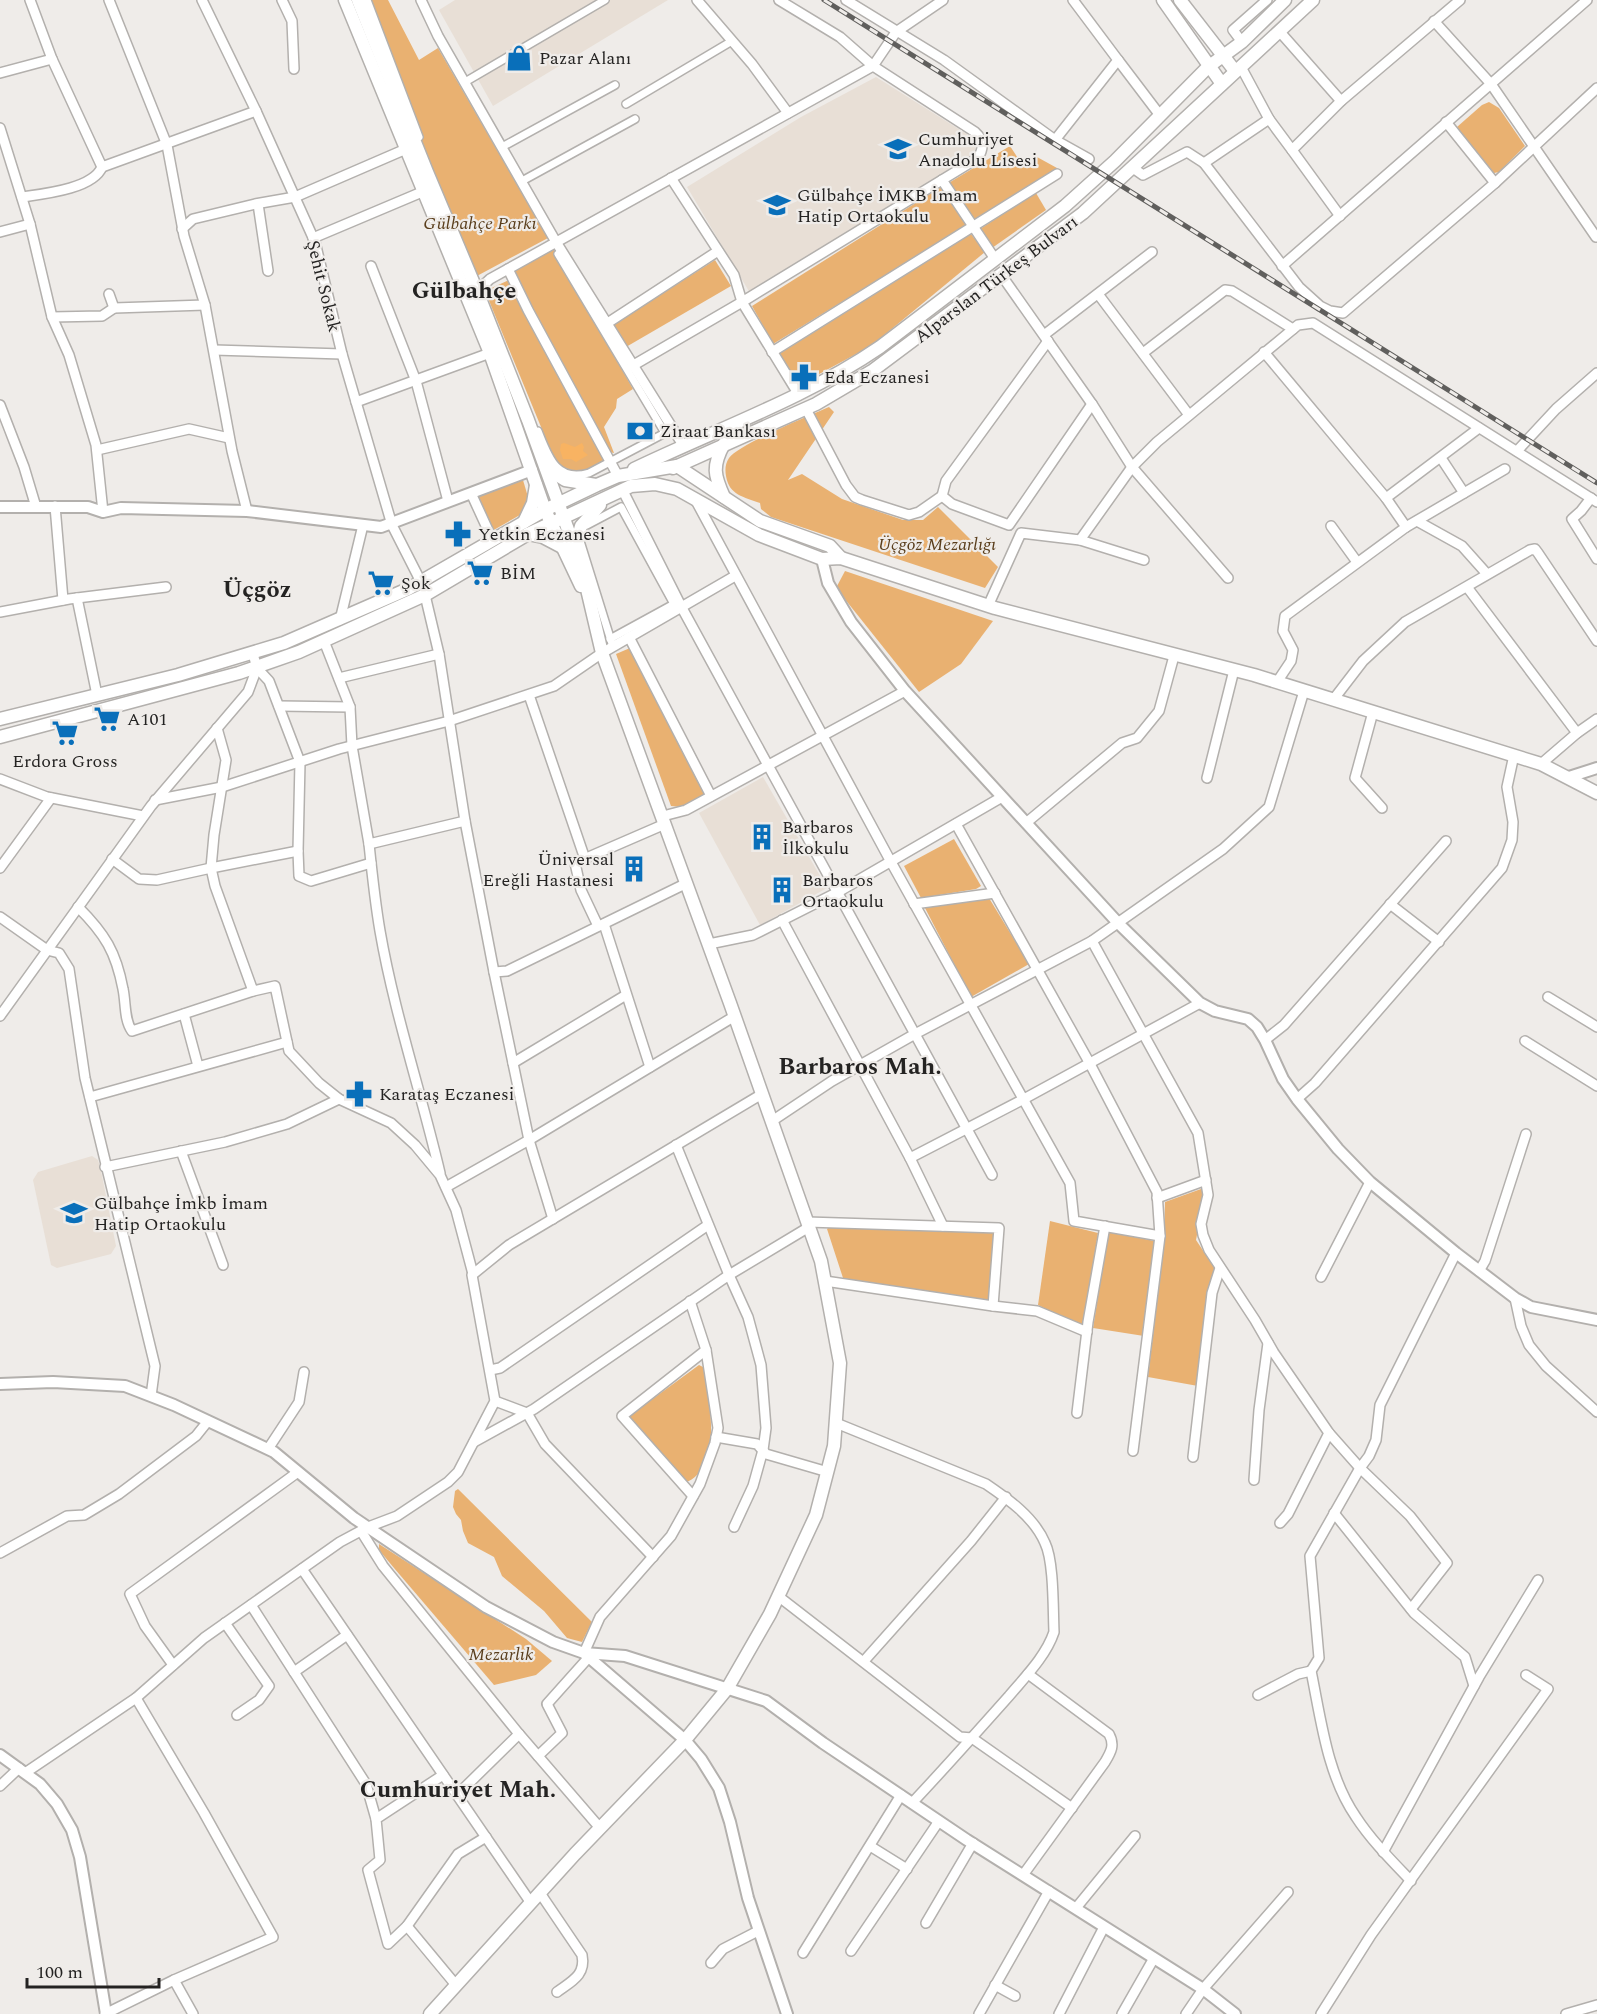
<svg xmlns="http://www.w3.org/2000/svg" width="1597" height="2014" font-family="Spectral,serif">
<rect width="100%" height="100%" fill="#efece9"/>
<!-- built -->
<g fill="#e8dfd6">
<path d="M455,0H668L493,106L439,10Z"/>
<path d="M876,77L973,138L977,145L973,154L867,222L750,293L687,187L801,117Z"/>
<path d="M763,777L827,888L760,925L699,813Z"/>
<path d="M92,1156L98,1160L101,1171L116,1246L111,1254L57,1268L51,1265L33,1180L38,1172Z"/>
</g>
<!-- green -->
<g fill="#e9b171">
<path d="M364,0H388L419,60L438,48L548,238L475,277Z"/>
<path d="M1489,102L1499,108L1525,146L1499,172L1494,173L1457,130V127L1482,105Z"/>
<path d="M1010,146L1023,166L1037,157L1057,168L973,224L947,184Z"/>
<path d="M941,187L968,225L773,344L752,306Z"/>
<path d="M1036,193L1046,210L992,248L980,229Z"/>
<path d="M971,234L985,252L871,346L797,386L779,354Z"/>
<path d="M553,248L633,389L617,399L616,408L604,427L614,453L609,452L513,271Z"/>
<path d="M715,260L731,286L626,347L613,325Z"/>
<path d="M509,280L605,460L582,473L566,470L555,461L485,291Z"/>
<path d="M829,407L834,412L788,480L802,474L842,499L903,520H923L938,507L998,567L985,588L771,517L761,509L760,503C744,497 729,495 726,476C725,470 725,464 729,458C739,444 809,416 829,407Z"/>
<path d="M523,480L528,497L520,515L492,531L475,496Z"/>
<path d="M845,571L993,621L961,664L919,692L836,588Z"/>
<path d="M630,648L706,795L681,807L671,806L616,654Z"/>
<path d="M954,839L981,886L976,889L921,898L904,866Z"/>
<path d="M989,898L1029,964L971,997L925,908Z"/>
<path d="M1201,1189L1205,1193L1196,1240L1216,1270L1198,1386L1148,1377L1164,1241L1165,1202Z"/>
<path d="M1050,1221L1098,1233L1083,1328L1038,1305Z"/>
<path d="M829,1227L994,1233L993,1279L989,1299L981,1303L844,1281L828,1232L827,1229Z"/>
<path d="M1108,1232L1155,1241L1144,1336L1093,1328Z"/>
<path d="M699,1365L705,1368C708,1402 725,1467 685,1483L628,1417Z"/>
<path d="M458,1489L592,1622L582,1642L567,1638L544,1611L502,1576L494,1557L468,1543L463,1531L461,1520L456,1514L453,1507L455,1491Z"/>
<path d="M379,1544L526,1639L552,1661L536,1675L494,1685L394,1568L379,1550Z"/>
</g>
<!-- water -->
<path fill="#f8b362" d="M564,443L575,447L582,443L584,447L583,451L588,455L576,462L571,459H563L560,450L561,444Z"/>
<g fill="none" stroke-linecap="round" stroke-linejoin="round">
<!-- pedestrian casing -->
<g stroke="#b3b0ad" stroke-width="10">
<g id="pedestrian">
<path d="M367,0L419,137"/>
<path d="M465,82L605,0"/>
<path d="M626,104L732,41"/>
<path d="M502,147L615,85"/>
<path d="M522,181L635,119"/>
<path d="M538,431C548,456 556,483 589,473L665,433L558,254"/>
<path d="M587,525L621,507L674,604L610,639"/>
<path d="M580,541L613,647"/>
</g>
</g>
<!-- minor casing -->
<g stroke="#b3b0ad" stroke-width="12">
<g id="minor">
<path d="M30,0L52,59L102,167L256,111"/>
<path d="M109,0L167,145L184,236L205,305L232,451L247,511"/>
<path d="M202,0L256,111L315,242L342,354L392,525L421,582"/>
<path d="M282,0L292,21L294,69"/>
<path d="M421,0L438,36L556,242L683,445"/>
<path d="M697,0L752,64L788,113"/>
<path d="M846,0L944,60L1055,140"/>
<path d="M1073,0L1118,60L1055,140L1089,159"/>
<path d="M1434,21L1491,84L1596,237"/>
<path d="M1280,32L1341,101"/>
<path d="M1242,42L1233,30L1267,0"/>
<path d="M1118,60L1159,114"/>
<path d="M1241,67L1269,119"/>
<path d="M0,73L52,59"/>
<path d="M1446,122L1495,183"/>
<path d="M0,128L30,224L52,317L69,355L96,445L103,512"/>
<path d="M1292,150L1340,216"/>
<path d="M1204,163L1299,287L1320,306L1330,311L1343,313L1495,183L1597,88"/>
<path d="M1133,168L1143,175L1187,152L1204,163L1269,119L1292,150L1341,101L1460,0"/>
<path d="M671,178L734,275L742,302L799,395"/>
<path d="M942,180L995,259"/>
<path d="M22,197C43,194 93,189 102,167"/>
<path d="M258,204L268,271"/>
<path d="M182,229L193,219L255,204L295,197L406,149"/>
<path d="M0,232L30,224"/>
<path d="M313,238L422,192"/>
<path d="M371,266L416,381L448,501"/>
<path d="M1282,266L1587,0"/>
<path d="M508,269L528,310L618,476"/>
<path d="M1002,276L1092,404L1132,467L1228,578"/>
<path d="M477,291L490,279L873,66L896,32L943,0"/>
<path d="M109,294L114,308L205,305"/>
<path d="M1098,294L1189,415"/>
<path d="M52,317L102,316L114,308"/>
<path d="M606,324L718,251"/>
<path d="M1044,335L1152,252"/>
<path d="M1048,341L946,481L942,496L952,504L1009,525L1092,404"/>
<path d="M214,350L342,354"/>
<path d="M772,352L1057,174"/>
<path d="M1264,352L1386,498"/>
<path d="M1143,353L1225,290L1232,291L1293,329"/>
<path d="M632,366L742,302L978,158C984,148 984,140 975,132L873,66L840,37L779,0"/>
<path d="M356,402L490,353"/>
<path d="M0,405L24,467L36,507"/>
<path d="M806,409L846,485L855,497L862,500L909,515L919,512L942,496"/>
<path d="M97,450L189,429L229,438"/>
<path d="M1517,451L1556,409L1597,373"/>
<path d="M1441,458L1464,493"/>
<path d="M623,491L682,608L992,1175"/>
<path d="M471,493L493,541"/>
<path d="M1591,498L1581,511L1572,519L1597,559"/>
<path d="M695,499L891,862L1070,1183L1074,1221L1160,1236"/>
<path d="M55,506L63,600"/>
<path d="M1417,521L1462,546L1487,574"/>
<path d="M1331,526L1357,562"/>
<path d="M1406,527L1505,469"/>
<path d="M1080,540L1144,560"/>
<path d="M1467,587L1577,733"/>
<path d="M425,595L439,654L465,821L494,972L529,1140L553,1219"/>
<path d="M77,598L97,695"/>
<path d="M988,606L1021,533L1080,540L1132,467L1157,442L1298,325L1313,323L1597,502"/>
<path d="M0,612L69,599L166,587"/>
<path d="M340,620L363,525"/>
<path d="M629,637L711,796"/>
<path d="M324,641L350,707L352,746L369,844L465,821"/>
<path d="M257,668L269,681L300,762L298,851L299,876L311,881L371,863"/>
<path d="M339,678L439,654"/>
<path d="M1277,682L1291,661L1293,650L1283,631L1285,616L1406,527L1386,498L1479,428"/>
<path d="M529,695L585,859"/>
<path d="M1333,700L1363,661L1405,622L1530,550L1535,549L1538,553L1597,641"/>
<path d="M279,706L350,707"/>
<path d="M1373,712L1355,778L1382,808"/>
<path d="M217,728L226,760L214,835L211,868L215,886L253,991L275,986L289,1051L319,1083L339,1099L391,1123L415,1145L440,1175L456,1210L473,1274"/>
<path d="M1541,764L1577,733L1597,719"/>
<path d="M1207,778L1234,670"/>
<path d="M0,779L47,797L143,816"/>
<path d="M155,800L222,787L339,749L449,721L554,686L602,653L735,576"/>
<path d="M663,816L686,810L905,691"/>
<path d="M1026,823L1122,743L1137,738L1159,711L1174,656"/>
<path d="M956,824L1089,1062L1157,1192L1160,1236L1133,1451"/>
<path d="M369,844C372,873 375,902 380,931C394,1012 421,1092 440,1173"/>
<path d="M112,859L139,879L157,880L211,868L298,851"/>
<path d="M0,868L51,798"/>
<path d="M914,904L995,893"/>
<path d="M1390,904L1439,942"/>
<path d="M78,907C105,934 116,952 123,989C126,1003 124,1020 132,1031L253,991"/>
<path d="M0,917L47,950L59,953L69,969L85,1078L155,1366L151,1396"/>
<path d="M782,920L910,1158L1022,1100L1200,1003"/>
<path d="M604,924L650,1067"/>
<path d="M598,926L581,890L575,863L665,824"/>
<path d="M1092,941L1198,1133L1208,1195L1201,1224L1203,1235L1209,1250L1255,1320L1274,1353L1329,1433L1360,1468L1410,1516L1447,1563L1411,1609"/>
<path d="M709,944L753,935L838,892L1002,797"/>
<path d="M494,972L507,971L687,883"/>
<path d="M1548,997L1597,1027"/>
<path d="M184,1014L198,1066"/>
<path d="M0,1016L151,806L248,692L257,668L253,654"/>
<path d="M1265,1040L1284,1025L1446,841"/>
<path d="M1525,1041L1597,1086"/>
<path d="M513,1063L626,995"/>
<path d="M90,1097L287,1042"/>
<path d="M1297,1099L1315,1083L1502,868L1512,840L1513,822L1507,787L1514,755"/>
<path d="M772,1121L832,1081L915,1034L1092,941L1223,849L1269,807L1304,691"/>
<path d="M676,1145L729,1275L748,1317L761,1365L766,1428L763,1450L753,1486L734,1527"/>
<path d="M181,1151L223,1265"/>
<path d="M910,1158L943,1226"/>
<path d="M105,1167L225,1142L287,1124L339,1099"/>
<path d="M446,1187L529,1140L735,1016"/>
<path d="M1157,1198L1206,1180"/>
<path d="M807,1222L999,1228L993,1306L825,1281"/>
<path d="M1479,1271L1485,1261L1526,1134"/>
<path d="M1321,1277L1370,1182"/>
<path d="M1515,1298L1521,1326L1529,1345L1546,1366L1597,1412"/>
<path d="M993,1306L1037,1311L1087,1332"/>
<path d="M490,1370L500,1368L708,1225"/>
<path d="M495,1401L527,1413L545,1444L653,1557"/>
<path d="M1077,1413L1088,1322L1105,1226"/>
<path d="M836,1423L986,1484C1008,1499 1034,1517 1045,1543C1054,1561 1053,1610 1054,1632C1046,1656 1025,1677 1009,1696C977,1732 945,1768 912,1803"/>
<path d="M716,1437L757,1444L766,1454L828,1472"/>
<path d="M474,1442L534,1409L729,1275L809,1227"/>
<path d="M268,1449L299,1402L304,1372"/>
<path d="M1193,1457L1212,1293L1220,1268"/>
<path d="M1254,1480L1259,1410L1268,1343"/>
<path d="M693,1496L622,1416L706,1350"/>
<path d="M1334,1513L1414,1613L1465,1657L1474,1686"/>
<path d="M1280,1523L1288,1514L1329,1433"/>
<path d="M361,1531L383,1566L519,1734L600,1828"/>
<path d="M0,1553L67,1516L84,1515L119,1494L196,1436L208,1421"/>
<path d="M302,1569L531,1903"/>
<path d="M778,1596L960,1737L972,1738L1072,1808"/>
<path d="M251,1605L366,1784L376,1819"/>
<path d="M225,1623L269,1686L259,1700L237,1715"/>
<path d="M584,1653L600,1617L671,1536L700,1484L715,1443L718,1428L706,1350L690,1301"/>
<path d="M864,1661L971,1541L1006,1497"/>
<path d="M173,1665L145,1626L130,1594L298,1472"/>
<path d="M294,1672L347,1635"/>
<path d="M1258,1695L1298,1674L1311,1671"/>
<path d="M538,1756L562,1733L547,1704L589,1657"/>
<path d="M25,1773L136,1698L204,1638L340,1542L368,1527L397,1516L448,1482L458,1472L495,1401L472,1275L509,1245L762,1094"/>
<path d="M443,1775L376,1819L380,1860L368,1870L388,1944L407,1926L458,1854L486,1837"/>
<path d="M0,1786L19,1768"/>
<path d="M457,1795L519,1734"/>
<path d="M870,1846L907,1869"/>
<path d="M1383,1852L1479,1677L1538,1580"/>
<path d="M1023,1875L1105,1762C1111,1752 1115,1745 1109,1734L1028,1674"/>
<path d="M1411,1881C1391,1860 1371,1840 1356,1817C1327,1775 1321,1719 1311,1671L1319,1658L1310,1556L1360,1468L1369,1456L1376,1440L1380,1405L1456,1253"/>
<path d="M540,1893L582,1955C586,1975 572,1981 557,1992"/>
<path d="M1076,1908L1135,1836"/>
<path d="M926,1923L973,1843"/>
<path d="M407,1926L456,1985"/>
<path d="M851,1951L939,1821"/>
<path d="M803,1953L901,1795"/>
<path d="M711,1963L723,1949L758,1931"/>
<path d="M174,1980L193,2014"/>
<path d="M995,1985L1015,1996"/>
<path d="M105,2014L174,1980L273,1937L204,1813L136,1698"/>
<path d="M979,2014L1049,1891"/>
<path d="M1059,2014L1104,1927"/>
<path d="M1122,2014L1154,1958"/>
<path d="M1186,2014L1203,1989L1288,1892"/>
<path d="M1321,2014L1371,1935L1548,1689L1526,1675"/>
<path d="M1566,2014L1597,2005"/>
</g>
</g>
<!-- tertiary casing -->
<g stroke="#b3b0ad" stroke-width="14">
<g id="tertiary">
<path d="M0,507H88L103,512L121,508L247,511L381,527L532,470"/>
<path d="M822,559L828,583L851,622L905,691L1119,924L1200,1003L1215,1011L1248,1019L1257,1027L1265,1040L1283,1079L1297,1099L1338,1149L1370,1182L1456,1253L1515,1298L1531,1307L1597,1320"/>
<path d="M1569,777L1597,768"/>
<path d="M0,1384L53,1382L125,1386L174,1405L274,1452L354,1518L486,1607L553,1642L584,1653L625,1656L766,1701L823,1743L967,1840L1203,1989L1235,2014"/>
<path d="M584,1653L685,1740L701,1759L719,1788L730,1822L748,1898L787,2014"/>
<path d="M0,1755L40,1784L57,1804L72,1830L80,1857L106,2014"/>
</g>
</g>
<!-- secondary casing -->
<g stroke="#b3b0ad" stroke-width="15">
<g id="secondary">
<path d="M345,0L490,353L545,510L581,586"/>
<path d="M358,0L427,172L477,291L528,420L582,568L602,653L730,1003L821,1261L840,1363L834,1446L816,1515L770,1614L727,1689L685,1740L575,1854L430,2014"/>
<path d="M1163,0L1222,84"/>
<path d="M1180,0L1235,71"/>
<path d="M546,468L565,480L596,485"/>
<path d="M673,468L816,404L872,371L1083,213L1313,0"/>
<path d="M634,469C717,429 804,399 880,347L1065,206L1115,161L1208,67L1242,42L1285,0"/>
<path d="M724,497C714,475 712,466 724,444"/>
<path d="M524,522L533,503L536,485"/>
<path d="M528,534L543,537L562,547"/>
<path d="M575,548L581,526L600,505"/>
<path d="M0,719L178,675L284,643L408,589L545,510L597,485L618,476L677,466L760,521L830,546L841,558"/>
<path d="M0,737L239,673L299,652L425,595L528,534L631,486L655,484L677,489L759,535L822,559L841,558L995,608L1254,675L1541,764L1597,793"/>
</g>
</g>
<!-- pedestrian -->
<use href="#pedestrian" stroke="#fff" stroke-width="7"/>
<!-- minor -->
<use href="#minor" stroke="#fff" stroke-width="9"/>
<!-- tertiary -->
<use href="#tertiary" stroke="#fff" stroke-width="10"/>
<!-- secondary -->
<use href="#secondary" stroke="#fff" stroke-width="12"/>
<!-- rail casing -->
<g stroke="#605f5d" stroke-width="5">
<path id="rail" d="M824,0L1597,483"/>
</g>
<!-- rail -->
<use href="#rail" stroke="#efece9" stroke-width="3" stroke-dasharray="9" stroke-linecap="butt"/>
</g>
<!-- icons -->
<defs>
<g id="shop-bare" transform="scale(2.07)"><path d="M-5-2.5h2.3a2.7 3.5 0 0 1 5.4 0H5L5.5 6h-11ZM-1.5-2.5h3a1.5 2.3 0 0 0-3 0Z" fill="#096fba" stroke="#efece9" stroke-width="2.5" paint-order="stroke"/></g>
<g id="school-bare" transform="scale(2.07)"><path d="M0-5L7-2L0 1L-7-2ZM-4 1L0 2.5L4 1V4Q0 6-4 4Z" fill="#096fba" stroke="#efece9" stroke-width="2.5" paint-order="stroke"/></g>
<g id="pharmacy-bare" transform="scale(2.07)"><path d="M-2-6h4v4h4v4h-4v4h-4v-4h-4v-4h4Z" fill="#096fba" stroke="#efece9" stroke-width="2.5" paint-order="stroke"/></g>
<g id="bank-bare" transform="scale(2.07)"><path d="M-6-4H6V4H-6ZM0-2.3a2.3 2.3 0 1 0 0 4.6a2.3 2.3 0 1 0 0-4.6Z" fill="#096fba" stroke="#efece9" stroke-width="2.5" paint-order="stroke"/></g>
<g id="supermarket-bare" transform="scale(2.07)"><path d="M-6-5.5h2.5l.6 2H6L4.5 2H-2.5L-4.4-4H-6ZM-1.5 3.2a1.3 1.3 0 1 0 .1 0ZM3 3.2a1.3 1.3 0 1 0 .1 0Z" fill="#096fba" stroke="#efece9" stroke-width="2.5" paint-order="stroke"/></g>
<g id="building-bare" transform="scale(2.07)"><path d="M-4-6H4V6H1V3H-1V6H-4ZM-2.5-4.3h1.7v1.8h-1.7ZM.8-4.3h1.7v1.8H.8ZM-2.5-1h1.7V.8h-1.7ZM.8-1h1.7V.8H.8Z" fill="#096fba" stroke="#efece9" stroke-width="2.5" paint-order="stroke"/></g>
</defs>
<g fill-rule="evenodd">
<use href="#shop-bare" x="519" y="58"/>
<use href="#school-bare" x="898" y="149"/>
<use href="#school-bare" x="777" y="205"/>
<use href="#pharmacy-bare" x="804" y="377"/>
<use href="#bank-bare" x="640" y="431"/>
<use href="#pharmacy-bare" x="458" y="534"/>
<use href="#supermarket-bare" x="480" y="573"/>
<use href="#supermarket-bare" x="381" y="583"/>
<use href="#supermarket-bare" x="107" y="719"/>
<use href="#supermarket-bare" x="65" y="733"/>
<use href="#building-bare" x="762" y="837"/>
<use href="#building-bare" x="634" y="869"/>
<use href="#building-bare" x="782" y="890"/>
<use href="#pharmacy-bare" x="359" y="1094"/>
<use href="#school-bare" x="74" y="1213"/>
</g>
<g text-anchor="middle" stroke-width="4.5" stroke-linejoin="round" paint-order="stroke">
<!-- poi labels -->
<g font-size="18" fill="#242322" stroke="#efece9" text-anchor="start">
<text x="539" y="64">Pazar Alanı</text>
<text x="918" y="145">Cumhuriyet<tspan x="918" dy="21">Anadolu Lisesi</tspan></text>
<text x="797" y="201">Gülbahçe İMKB İmam<tspan x="797" dy="21">Hatip Ortaokulu</tspan></text>
<text x="824" y="383">Eda Eczanesi</text>
<text x="660" y="437">Ziraat Bankası</text>
<text x="478" y="540">Yetkin Eczanesi</text>
<text x="500" y="579">BİM</text>
<text x="401" y="589">Şok</text>
<text x="127" y="725">A101</text>
<text x="65" y="767" text-anchor="middle">Erdora Gross</text>
<text x="782" y="833">Barbaros<tspan x="782" dy="21">İlkokulu</tspan></text>
<text x="614" y="865" text-anchor="end">Üniversal<tspan x="614" dy="21">Ereğli Hastanesi</tspan></text>
<text x="802" y="886">Barbaros<tspan x="802" dy="21">Ortaokulu</tspan></text>
<text x="379" y="1100">Karataş Eczanesi</text>
<text x="94" y="1209">Gülbahçe İmkb İmam<tspan x="94" dy="21">Hatip Ortaokulu</tspan></text>
</g>
<!-- park labels -->
<g font-size="18" font-style="italic" fill="#5a3e1c" stroke="#efece9">
<text x="480" y="229">Gülbahçe Parkı</text>
<text x="937" y="550">Üçgöz Mezarlığı</text>
<text x="501" y="1660">Mezarlık</text>
</g>
<!-- street labels -->
<g font-size="18" fill="#242322" stroke="#efece9">
<text transform="translate(996 279) rotate(-37)" y="6">Alparslan Türkeş Bulvarı</text>
<text transform="translate(324 286) rotate(76)" y="6">Şehit Sokak</text>
</g>
<!-- district labels -->
<g font-size="24" font-weight="bold" fill="#242322" stroke="#efece9">
<text x="464" y="298">Gülbahçe</text>
<text x="257" y="597">Üçgöz</text>
<text x="860" y="1074">Barbaros Mah.</text>
<text x="458" y="1797">Cumhuriyet Mah.</text>
</g>
</g>
<!-- scale -->
<path d="M27 1978v9h132v-9" fill="none" stroke="#242322" stroke-width="3"/>
<text x="36" y="1978" font-size="18" fill="#242322" stroke="#efece9" stroke-width="4.5" paint-order="stroke">100 m</text>
</svg>
